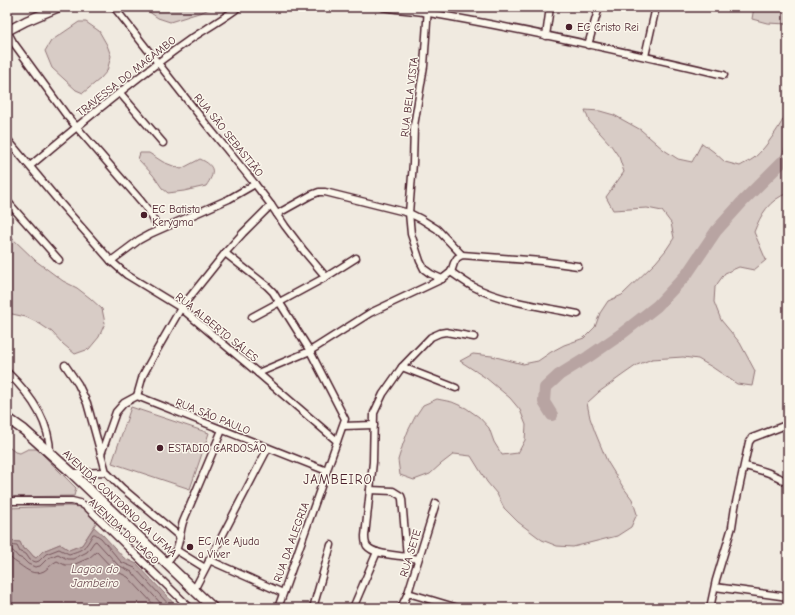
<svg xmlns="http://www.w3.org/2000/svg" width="795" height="615" font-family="'Comic Neue',sans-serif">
<rect width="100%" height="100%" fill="#f0eae0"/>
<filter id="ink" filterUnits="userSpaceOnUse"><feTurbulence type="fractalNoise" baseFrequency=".025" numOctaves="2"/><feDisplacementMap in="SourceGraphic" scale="8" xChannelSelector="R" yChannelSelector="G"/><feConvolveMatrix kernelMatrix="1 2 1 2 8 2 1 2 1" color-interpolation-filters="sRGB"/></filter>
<g filter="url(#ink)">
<!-- green -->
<g fill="#d8ccc6" stroke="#917678">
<path d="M142,7H214L202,12L170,22L158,18Z"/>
<path d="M754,7H788V24L767,23L752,19Z"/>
<path d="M79,22H86L99,31L107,45L111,56L107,71L100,79L83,93L76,90L52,68L45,51L51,41Z"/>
<path d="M585,110L600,111L614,115L641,130L664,150L678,159L692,162L702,143L714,152L725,162L740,166C745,163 750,161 754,158C767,147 781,125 788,110V143L773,172L788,155V193C769,200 761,214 754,232L766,260L754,270L739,267L725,273L715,287L714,302L721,320L740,343L755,371L752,386L737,384L712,367L698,359L683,357L652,359L637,365L624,374L599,392L587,403L590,418L595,432L607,461L623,487L632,499L637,514L631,527L617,536L573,547L557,546L542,540L518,522L504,508L497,494L487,482L471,456L454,454L441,464L430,474L414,480L400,475L398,460L403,444L408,431L415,417L423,405L437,399L452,402L466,408L479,417L489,428L494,442L502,455L518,453L525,440L526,425L520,410L510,398L486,378L460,361L473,354L492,356L523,364L538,361L551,352L564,345L584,338L595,327L600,313L608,301L622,295L656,262L666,250L674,238L671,223L662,211L647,208L613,210L606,197L624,172L619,157L610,144L589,121Z"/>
<path d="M140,153H149L163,162L181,169L200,159C216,166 215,173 206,186L184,191L168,193L162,188L153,175L138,159Z"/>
<path d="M7,233L12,238L36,261L63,281L77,288L90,298L102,309L105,323L99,337L89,349L75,354L63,344L52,332L40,324L26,317L12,314L7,312Z"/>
<path d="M131,407L209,433L190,489L112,463Z"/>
<path d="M7,447L10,448L15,452L20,453L28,449H37L76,488L74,496L7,497Z"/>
<path d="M68,506L81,507L98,520L82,545L69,550L60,544L43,551L36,558L33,556L28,550L23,549L20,542L7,541V508Z"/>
</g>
<!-- water -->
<path fill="#b8a4a2" stroke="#8c6f72" d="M94,527L103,535L124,558L137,564L178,608H7V541L20,542L23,549L28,550L33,556L36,558L43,551L60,544L69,550L82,545Z"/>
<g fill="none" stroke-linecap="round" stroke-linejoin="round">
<!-- shore -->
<g stroke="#76545b" stroke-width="1">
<path d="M7,545L17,546L20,552L26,554L30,560L36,562L39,561L46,554L59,549L69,554C85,549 85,548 93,534H95L101,538L121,562L135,568L172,608"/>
<path d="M7,550L13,551L18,557L23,559L28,564L35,567L40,566L48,558L58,554L67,559H73L87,552L94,542L96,541L118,565L132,572L165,608"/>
<path d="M7,556L10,557C13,561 16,562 20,565C27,570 34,576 44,571C49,568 52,563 57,561L65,565H73L89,558L96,552H97L114,570L128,577L157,608"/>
</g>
<!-- river -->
<path stroke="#b8a4a2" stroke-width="12" d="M552,415L544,402L545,388L559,375L588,357L620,335L657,306L687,274L716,231L743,201L782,162"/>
<!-- minor casing -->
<g stroke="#4a1f2b" stroke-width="9">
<g id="minor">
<path d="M114,7L206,124L255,184L271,205L285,226L304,251L326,277"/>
<path d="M383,7C398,10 414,10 429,13C528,30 626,52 724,75"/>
<path d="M428,7L424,66L414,126L413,163L409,213L411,234L420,261L424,269L431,274L442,279"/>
<path d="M7,31L13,42L67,116L141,201L148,210L159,229"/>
<path d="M546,36L550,7"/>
<path d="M588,45L599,7"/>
<path d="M645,56L656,7"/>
<path d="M120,93L163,143"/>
<path d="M7,139L61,204L111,261L127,275L181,308L258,373L337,441"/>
<path d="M30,166C82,122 135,78 192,38C206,29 221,20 235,10L238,7"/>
<path d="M7,201L59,260"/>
<path d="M277,214L311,195L319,192H325L409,213L421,219L437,229L462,255"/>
<path d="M225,253L267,286L273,292L310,351L345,419L278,608"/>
<path d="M111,261L139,240L150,234L229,199L255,184"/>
<path d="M451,272C458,277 465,282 472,286C502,302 544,307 578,314"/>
<path d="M252,317L326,277L356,258"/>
<path d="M65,365L78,384L87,403L106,472"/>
<path d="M402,367L456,388"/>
<path d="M7,372C29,393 50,421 50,453"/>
<path d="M258,373L310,351L370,313L442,279L451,272L454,263L457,258L462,255L541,261L578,266"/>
<path d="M137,396L143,375L154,355L181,308L225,253L243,233L271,205"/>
<path d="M137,396L327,471"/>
<path d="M343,426L374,425"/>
<path d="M101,454L116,412L124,403L137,396"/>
<path d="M745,466C760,470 774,473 788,483"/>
<path d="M72,473L106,472L122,488L179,536"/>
<path d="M370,490L393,491L401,496L402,499L407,557L418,559"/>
<path d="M7,501H72L80,503L88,508L190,608"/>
<path d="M176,550L205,568"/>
<path d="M407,557C397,555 374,555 367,546C365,543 365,539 365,536L373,462L374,413L383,394L402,367L431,337L440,333L446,332L474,337"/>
<path d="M209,560L283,593"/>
<path d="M166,563C169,559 173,555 176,550C180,542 180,531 183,522L222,430"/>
<path d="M715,587L788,597"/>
<path d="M194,590L268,448"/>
<path d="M408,593L458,608"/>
<path d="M313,608L331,545"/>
<path d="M353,608L377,552"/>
<path d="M401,608L408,593L436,503"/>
<path d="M710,608L716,580L732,527L735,507L749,442L752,438L786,425L788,423"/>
</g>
</g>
<!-- tertiary casing -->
<g stroke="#4a1f2b" stroke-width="11">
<path id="tertiary" d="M7,31L26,21L59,7"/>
</g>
<!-- secondary casing -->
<g stroke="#4a1f2b" stroke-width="12">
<path id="secondary" d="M7,418L24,430L72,473L213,608"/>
</g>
<!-- minor -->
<use href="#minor" stroke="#fbf7ec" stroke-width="6"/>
<!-- tertiary -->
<use href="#tertiary" stroke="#fbf7ec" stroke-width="8"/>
<!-- secondary -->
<use href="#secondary" stroke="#fbf7ec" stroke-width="9"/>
</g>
</g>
<!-- markers -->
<g fill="#4a1f2b" stroke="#fbf7ec" stroke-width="1.5">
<circle cx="569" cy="27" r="4"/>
<circle cx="144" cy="215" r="4"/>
<circle cx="160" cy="448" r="4"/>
<circle cx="190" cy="547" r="4"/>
</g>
<g text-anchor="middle" stroke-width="3" stroke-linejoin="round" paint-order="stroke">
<!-- poi labels -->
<g font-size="11" fill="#4a1f2b" stroke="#fbf7ec" text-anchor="start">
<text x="577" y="31">EC Cristo Rei</text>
<text x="152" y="213">EC Batista<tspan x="152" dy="13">Kerygma</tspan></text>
<text x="168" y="452">ESTADIO CARDOSÃO</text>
<text x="198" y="545">EC Me Ajuda<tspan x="198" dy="13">a Viver</tspan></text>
</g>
<!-- street labels -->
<g font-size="11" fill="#4a1f2b" stroke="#fbf7ec">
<text transform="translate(126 76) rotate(-38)" y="4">TRAVESSA DO MACAMBO</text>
<text transform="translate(409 97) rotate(-83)" y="4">RUA BELA VISTA</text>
<text transform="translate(229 135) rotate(51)" y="4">RUA SÃO SEBASTIÃO</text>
<text transform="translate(217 327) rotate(39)" y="4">RUA ALBERTO SÁLES</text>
<text transform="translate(213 416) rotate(22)" y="4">RUA SÃO PAULO</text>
<text transform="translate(120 503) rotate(43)" y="4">AVENIDA CONTORNO DA UFMA</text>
<text transform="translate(124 531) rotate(43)" y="4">AVENIDA DO LAGO</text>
<text transform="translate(291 542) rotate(-70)" y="4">RUA DA ALEGRIA</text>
<text transform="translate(410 553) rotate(-73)" y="4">RUA SETE</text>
</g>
<!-- water labels -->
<g font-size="12" font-style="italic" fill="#704e55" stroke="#fbf7ec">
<text x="95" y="573">Lagoa do<tspan x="95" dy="14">Jambeiro</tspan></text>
</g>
<!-- quarter labels -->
<g font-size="13" letter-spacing="1" fill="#4a1f2b" stroke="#fbf7ec">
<text x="338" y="484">JAMBEIRO</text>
</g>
</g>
<!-- margin -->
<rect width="795" height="615" fill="none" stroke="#fbf7ec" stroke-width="24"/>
<rect x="12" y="12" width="771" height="591" fill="none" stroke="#4a1f2b" stroke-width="1.5" filter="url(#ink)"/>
</svg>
